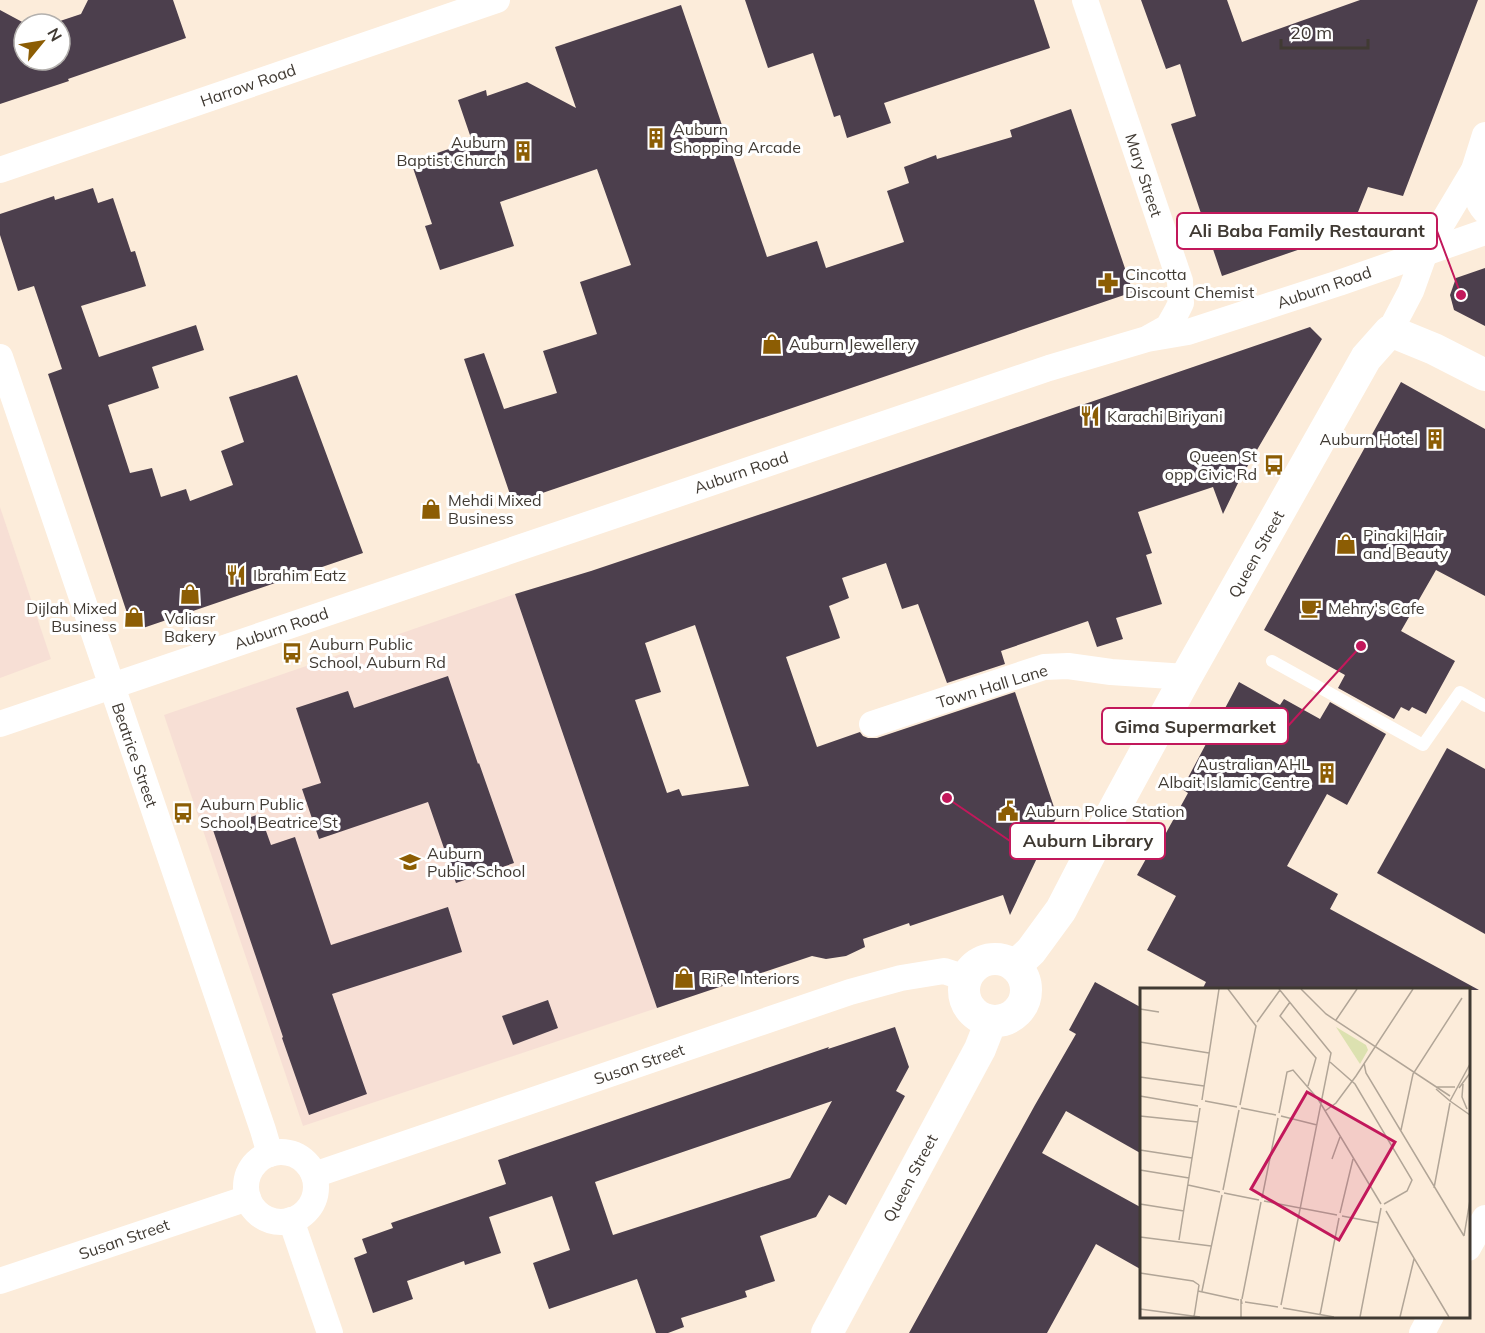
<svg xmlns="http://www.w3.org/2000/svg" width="1485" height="1333" font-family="Mulish,sans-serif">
<rect width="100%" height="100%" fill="#fcecda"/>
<!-- education -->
<g fill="#f7dfd5">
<path d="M0,507L51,659L0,678Z"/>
<path d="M515,594L657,1008L303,1126L164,715Z"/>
</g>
<!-- building -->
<g fill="#4c3f4d" fill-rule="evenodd">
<path d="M88,0H173L186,38L68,79L69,81L0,104V10L26,24H24V60H60V21L81,14Z"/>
<path d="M745,0H1034L1050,48L884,103L891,123L847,138L840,115L834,117L813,53L768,68Z"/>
<path d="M1141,0H1227L1242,42L1360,0H1478L1403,196L1368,187L1350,232L1222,276L1171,124L1196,116L1180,64L1166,69Z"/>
<path d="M681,5L767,257L817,241L826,268L904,242L887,191L909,183L904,167L936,155L937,159L1012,137L1010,130L1071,109L1133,292L513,503L464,359L484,353L504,409L557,393L543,351L597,334L580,282L631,265L597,169L500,202L514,246L440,270L425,226L432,224L411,162L472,141L458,100L486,90L487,96L527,82L576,108L555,47Z"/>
<path d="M93,188L98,203L113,198L131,252L135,251L146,286L81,306L99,357L196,325L204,350L152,367L159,388L108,405L130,473L152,468L161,497L186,489L190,501L233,485L221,451L244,442L229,397L297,375L363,553L143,628L130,622L48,374L62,369L34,286L18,291L0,235V214L54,196L55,200Z"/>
<path d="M1485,268V326L1454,310L1450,295L1456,278Z"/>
<path d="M1310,327L1322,339L1240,479L1223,514L1213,487L1138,512L1152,553L1146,555L1162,604L1116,618L1123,639L1097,647L1088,621L1001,651L1005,664L947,683L918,604L902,609L886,563L842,578L849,598L829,606L840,638L786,657L817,747L860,732L863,736L868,738H877L1015,692L1057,816L1010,915L1003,895L910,926L909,923L863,939L865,947L846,956L826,959L812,956L657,1008L515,594L591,571L815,496ZM695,625L749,786L682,796L679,789L667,793L635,700L661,692L645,643Z"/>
<path d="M1401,382L1485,429V596L1436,570L1401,631L1455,661L1426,714L1412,707L1409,711L1401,707L1394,719L1338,688L1345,675L1264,630Z"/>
<path d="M448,676L478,764L479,763L514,863L456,883L428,802L319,839L302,789L321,783L296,708L348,691L354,708Z"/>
<path d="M1239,682L1280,705L1284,699L1320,719L1330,702L1386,734L1347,805L1327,794L1287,866L1338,894L1330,909L1479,990H1202L1206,982L1147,950L1176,896L1137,875L1157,839L1161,842L1188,793L1182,789Z"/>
<path d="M1447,748L1485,769V934L1377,873Z"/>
<path d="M260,814L271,845L295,837L331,945L448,907L462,952L332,994L367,1094L309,1115L282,1038L283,1037L213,830Z"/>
<path d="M1095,982L1142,1008V1154L1066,1111L1042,1153L1142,1208V1270L1096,1244L1047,1333H909L1035,1105L1076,1034L1069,1030Z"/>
<path d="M548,1000L558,1028L513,1045L502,1016Z"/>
<path d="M895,1027L909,1067L896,1091L905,1096L846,1205L829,1195L816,1217L760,1236L775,1281L745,1291L747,1297L681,1318L684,1327L668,1333H656L637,1279L549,1309L533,1263L570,1250L552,1196L489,1217L501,1253L465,1265L464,1261L407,1281L413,1299L373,1313L354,1258L367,1253L362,1239L393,1228L391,1223L506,1184L498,1160L829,1047L828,1049ZM832,1101L790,1178L613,1235L595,1182Z"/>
</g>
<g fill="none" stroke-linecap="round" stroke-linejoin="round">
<!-- service -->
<path stroke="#fff" stroke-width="12" d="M1272,661L1423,745L1460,692L1485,706"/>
<!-- minor -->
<g stroke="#fff" stroke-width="26">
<path d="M1085,0L1180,281L1181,303L1176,313L1168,327L1150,337"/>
<path d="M0,170L497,0"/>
<path d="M1474,170C1475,185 1474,199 1485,211"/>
<path d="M1390,331L1411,291L1425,252L1474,170L1485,135"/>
<path d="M0,357L263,1130L270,1154"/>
<path d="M0,724L1049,368L1147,339L1188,332L1339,283L1485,232"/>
<path d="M872,724L1044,667L1068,666L1111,672L1186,677"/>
<circle cx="281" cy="1187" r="35"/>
<path d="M314,1175L850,992L901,978L944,971L966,978"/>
<path d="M291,1220L330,1333"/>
<path d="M1468,1248L1485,1218"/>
<path d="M0,1281L248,1198"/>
<path d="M1422,1333L1431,1316"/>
</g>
<!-- tertiary -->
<g stroke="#fff" stroke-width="32">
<circle cx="995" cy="990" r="31"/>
<path d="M1015,966L1031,951L1061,910L1091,852L1186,677L1366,358L1390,331L1434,349L1485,375"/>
<path d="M827,1333L980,1049L991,1021"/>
</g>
</g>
<!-- icons -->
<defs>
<g id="building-bare" transform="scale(1.62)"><path d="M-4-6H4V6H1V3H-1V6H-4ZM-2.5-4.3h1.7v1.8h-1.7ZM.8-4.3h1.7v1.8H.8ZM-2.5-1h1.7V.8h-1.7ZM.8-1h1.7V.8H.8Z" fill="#8c5d04" stroke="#fff" stroke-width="2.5" paint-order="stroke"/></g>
<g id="pharmacy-bare" transform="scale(1.62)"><path d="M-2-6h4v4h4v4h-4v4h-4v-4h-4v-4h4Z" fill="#8c5d04" stroke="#fff" stroke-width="2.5" paint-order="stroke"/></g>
<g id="shop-bare" transform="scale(1.62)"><path d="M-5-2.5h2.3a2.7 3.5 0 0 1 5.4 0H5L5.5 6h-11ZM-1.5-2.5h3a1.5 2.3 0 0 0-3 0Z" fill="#8c5d04" stroke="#fff" stroke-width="2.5" paint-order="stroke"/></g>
<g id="restaurant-bare" transform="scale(1.62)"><path d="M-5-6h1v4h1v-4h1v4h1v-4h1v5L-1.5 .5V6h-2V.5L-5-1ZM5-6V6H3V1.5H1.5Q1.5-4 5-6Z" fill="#8c5d04" stroke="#fff" stroke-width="2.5" paint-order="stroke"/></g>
<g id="bus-bare" transform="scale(1.62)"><path d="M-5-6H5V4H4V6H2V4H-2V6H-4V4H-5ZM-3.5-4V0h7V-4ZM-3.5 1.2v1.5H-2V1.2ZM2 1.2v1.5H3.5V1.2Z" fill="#8c5d04" stroke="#fff" stroke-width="2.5" paint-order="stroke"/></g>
<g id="cafe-bare" transform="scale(1.62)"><path d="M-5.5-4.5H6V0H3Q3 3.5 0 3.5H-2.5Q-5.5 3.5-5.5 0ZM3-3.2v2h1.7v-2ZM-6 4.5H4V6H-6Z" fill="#8c5d04" stroke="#fff" stroke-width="2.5" paint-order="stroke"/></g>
<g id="civic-bare" transform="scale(1.62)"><path d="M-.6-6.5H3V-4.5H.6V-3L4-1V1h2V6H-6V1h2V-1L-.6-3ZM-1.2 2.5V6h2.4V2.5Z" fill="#8c5d04" stroke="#fff" stroke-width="2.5" paint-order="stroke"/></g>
<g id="school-bare" transform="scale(1.62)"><path d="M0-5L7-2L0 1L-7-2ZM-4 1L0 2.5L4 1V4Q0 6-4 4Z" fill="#8c5d04" stroke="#fff" stroke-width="2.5" paint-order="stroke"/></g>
</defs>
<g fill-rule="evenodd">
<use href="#building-bare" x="656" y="138"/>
<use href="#building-bare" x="523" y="151"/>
<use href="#pharmacy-bare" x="1108" y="283"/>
<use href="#shop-bare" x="772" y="344"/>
<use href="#restaurant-bare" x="1090" y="416"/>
<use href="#building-bare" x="1435" y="439"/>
<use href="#bus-bare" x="1274" y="465"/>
<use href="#shop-bare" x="431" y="509"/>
<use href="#shop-bare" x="1346" y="544"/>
<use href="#restaurant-bare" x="236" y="575"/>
<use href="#shop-bare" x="190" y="594"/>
<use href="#cafe-bare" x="1311" y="608"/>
<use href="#shop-bare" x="134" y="617"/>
<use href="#bus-bare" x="292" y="653"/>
<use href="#building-bare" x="1327" y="773"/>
<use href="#civic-bare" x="1008" y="811"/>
<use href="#bus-bare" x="183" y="813"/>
<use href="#school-bare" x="410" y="862"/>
<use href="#shop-bare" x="684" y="978"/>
</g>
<g text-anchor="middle" stroke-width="6" stroke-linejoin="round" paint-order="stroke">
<!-- street labels -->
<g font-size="16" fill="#403a33" stroke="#fff">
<text transform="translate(248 85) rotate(-19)" y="6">Harrow Road</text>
<text transform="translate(1144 175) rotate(72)" y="6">Mary Street</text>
<text transform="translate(1324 287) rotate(-19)" y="6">Auburn Road</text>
<text transform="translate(741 472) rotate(-19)" y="6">Auburn Road</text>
<text transform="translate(1256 554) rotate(-61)" y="6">Queen Street</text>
<text transform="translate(281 628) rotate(-19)" y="6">Auburn Road</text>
<text transform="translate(992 686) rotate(-17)" y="6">Town Hall Lane</text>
<text transform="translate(135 755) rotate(71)" y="6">Beatrice Street</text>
<text transform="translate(639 1064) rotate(-19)" y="6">Susan Street</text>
<text transform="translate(910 1178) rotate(-62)" y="6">Queen Street</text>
<text transform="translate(124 1239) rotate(-19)" y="6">Susan Street</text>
</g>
<!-- poi labels -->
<g font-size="16" fill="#403a33" stroke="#fff" text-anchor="start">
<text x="673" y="135">Auburn<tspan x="673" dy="18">Shopping Arcade</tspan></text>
<text x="506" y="148" text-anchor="end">Auburn<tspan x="506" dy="18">Baptist Church</tspan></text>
<text x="1125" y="280">Cincotta<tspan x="1125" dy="18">Discount Chemist</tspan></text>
<text x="789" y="350">Auburn Jewellery</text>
<text x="1107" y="422">Karachi Biriyani</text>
<text x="1418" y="445" text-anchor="end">Auburn Hotel</text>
<text x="1257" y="462" text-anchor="end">Queen St<tspan x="1257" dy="18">opp Civic Rd</tspan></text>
<text x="448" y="506">Mehdi Mixed<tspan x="448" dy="18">Business</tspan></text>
<text x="1363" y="541">Pinaki Hair<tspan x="1363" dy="18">and Beauty</tspan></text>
<text x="253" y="581">Ibrahim Eatz</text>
<text x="117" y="614" text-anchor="end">Dijlah Mixed<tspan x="117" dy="18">Business</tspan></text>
<text x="1328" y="614">Mehry's Cafe</text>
<text x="190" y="624" text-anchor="middle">Valiasr<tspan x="190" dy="18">Bakery</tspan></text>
<text x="309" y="650">Auburn Public<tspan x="309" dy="18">School, Auburn Rd</tspan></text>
<text x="1310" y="770" text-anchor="end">Australian AHL<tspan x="1310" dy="18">Albait Islamic Centre</tspan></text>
<text x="200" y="810">Auburn Public<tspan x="200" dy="18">School, Beatrice St</tspan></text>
<text x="1025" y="817">Auburn Police Station</text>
<text x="427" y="859">Auburn<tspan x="427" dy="18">Public School</tspan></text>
<text x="701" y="984">RiRe Interiors</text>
</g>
</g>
<!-- overview -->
<g transform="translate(1140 988)">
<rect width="330" height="330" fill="#fcecda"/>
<path d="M196,39L226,57L228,62L220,76Z" fill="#dce1b0"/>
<path fill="none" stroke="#b1a597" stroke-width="1.5" d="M88,1L116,38L100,117M139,1L191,65L141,317M161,1L186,26L310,108M150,14L140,28L176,70L168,98M0,21L19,24M196,32L217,1M117,34L140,2M0,54L69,65M190,74L215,96L272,192L267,203L244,216M224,75L226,85L324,248M0,89L64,98M323,96L322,109L327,121M296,99H315M319,100L330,85M296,101L310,113M0,108L58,118M62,112L79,1M65,113L97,119M310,113L330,76M310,113L330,127M101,120L136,127M185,123L196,115L216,88L273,1M139,125L147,84L153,82L178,111L241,216M0,128L58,134M141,128L177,137M261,142L273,86L322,10M0,162L52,170M192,171L200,149M0,182L49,190M48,197L80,204M294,200L310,115M83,202L99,122M84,205L119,212M122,210L138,130M124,213L197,227M0,216L44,223M246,223L309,329M200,225L213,171M202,228L239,235M324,248L330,212M0,249L71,258M39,252L60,120M0,285L53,293L59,297M58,303L99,312M62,303L82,207M102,311L121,214M105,314L138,319M143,320L194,329M0,321L60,329M180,327L199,230M54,329L59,297M101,329V311L102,316M220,329L241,220M260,329L274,271"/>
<path fill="#c2185b" fill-opacity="0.15" stroke="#c2185b" stroke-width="3" d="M167,104L255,154L199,252L111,201Z"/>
<rect width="330" height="330" fill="none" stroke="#403a33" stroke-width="3"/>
</g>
<!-- callouts -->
<path fill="none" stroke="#c2185b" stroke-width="2" d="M1461 295L1437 231M1361 646L1288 726M947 798L1010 841"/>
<g fill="#c2185b" stroke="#fff" stroke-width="2">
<circle cx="1461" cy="295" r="6"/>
<circle cx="1361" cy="646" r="6"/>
<circle cx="947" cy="798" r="6"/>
</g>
<g fill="#fff" stroke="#c2185b" stroke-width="2">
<rect x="1177" y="213" width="260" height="36" rx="6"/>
<rect x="1102" y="708" width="186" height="36" rx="6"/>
<rect x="1010" y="823" width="155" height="36" rx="6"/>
</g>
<g font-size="18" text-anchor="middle" font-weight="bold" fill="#403a33">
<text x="1307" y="237">Ali Baba Family Restaurant</text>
<text x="1195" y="733">Gima Supermarket</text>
<text x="1088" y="847">Auburn Library</text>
</g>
<!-- north arrow -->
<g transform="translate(42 42) rotate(60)"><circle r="28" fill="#ffffff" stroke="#b3b0ad" stroke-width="1.5"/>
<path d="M0-4.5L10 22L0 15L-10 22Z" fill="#8c5d04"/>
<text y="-9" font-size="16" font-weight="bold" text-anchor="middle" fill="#403a33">N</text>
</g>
<!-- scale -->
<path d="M1281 39v9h87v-9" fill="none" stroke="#403a33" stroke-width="3"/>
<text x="1290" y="39" font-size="18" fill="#403a33" stroke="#ffffff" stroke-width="4.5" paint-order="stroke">20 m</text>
</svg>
